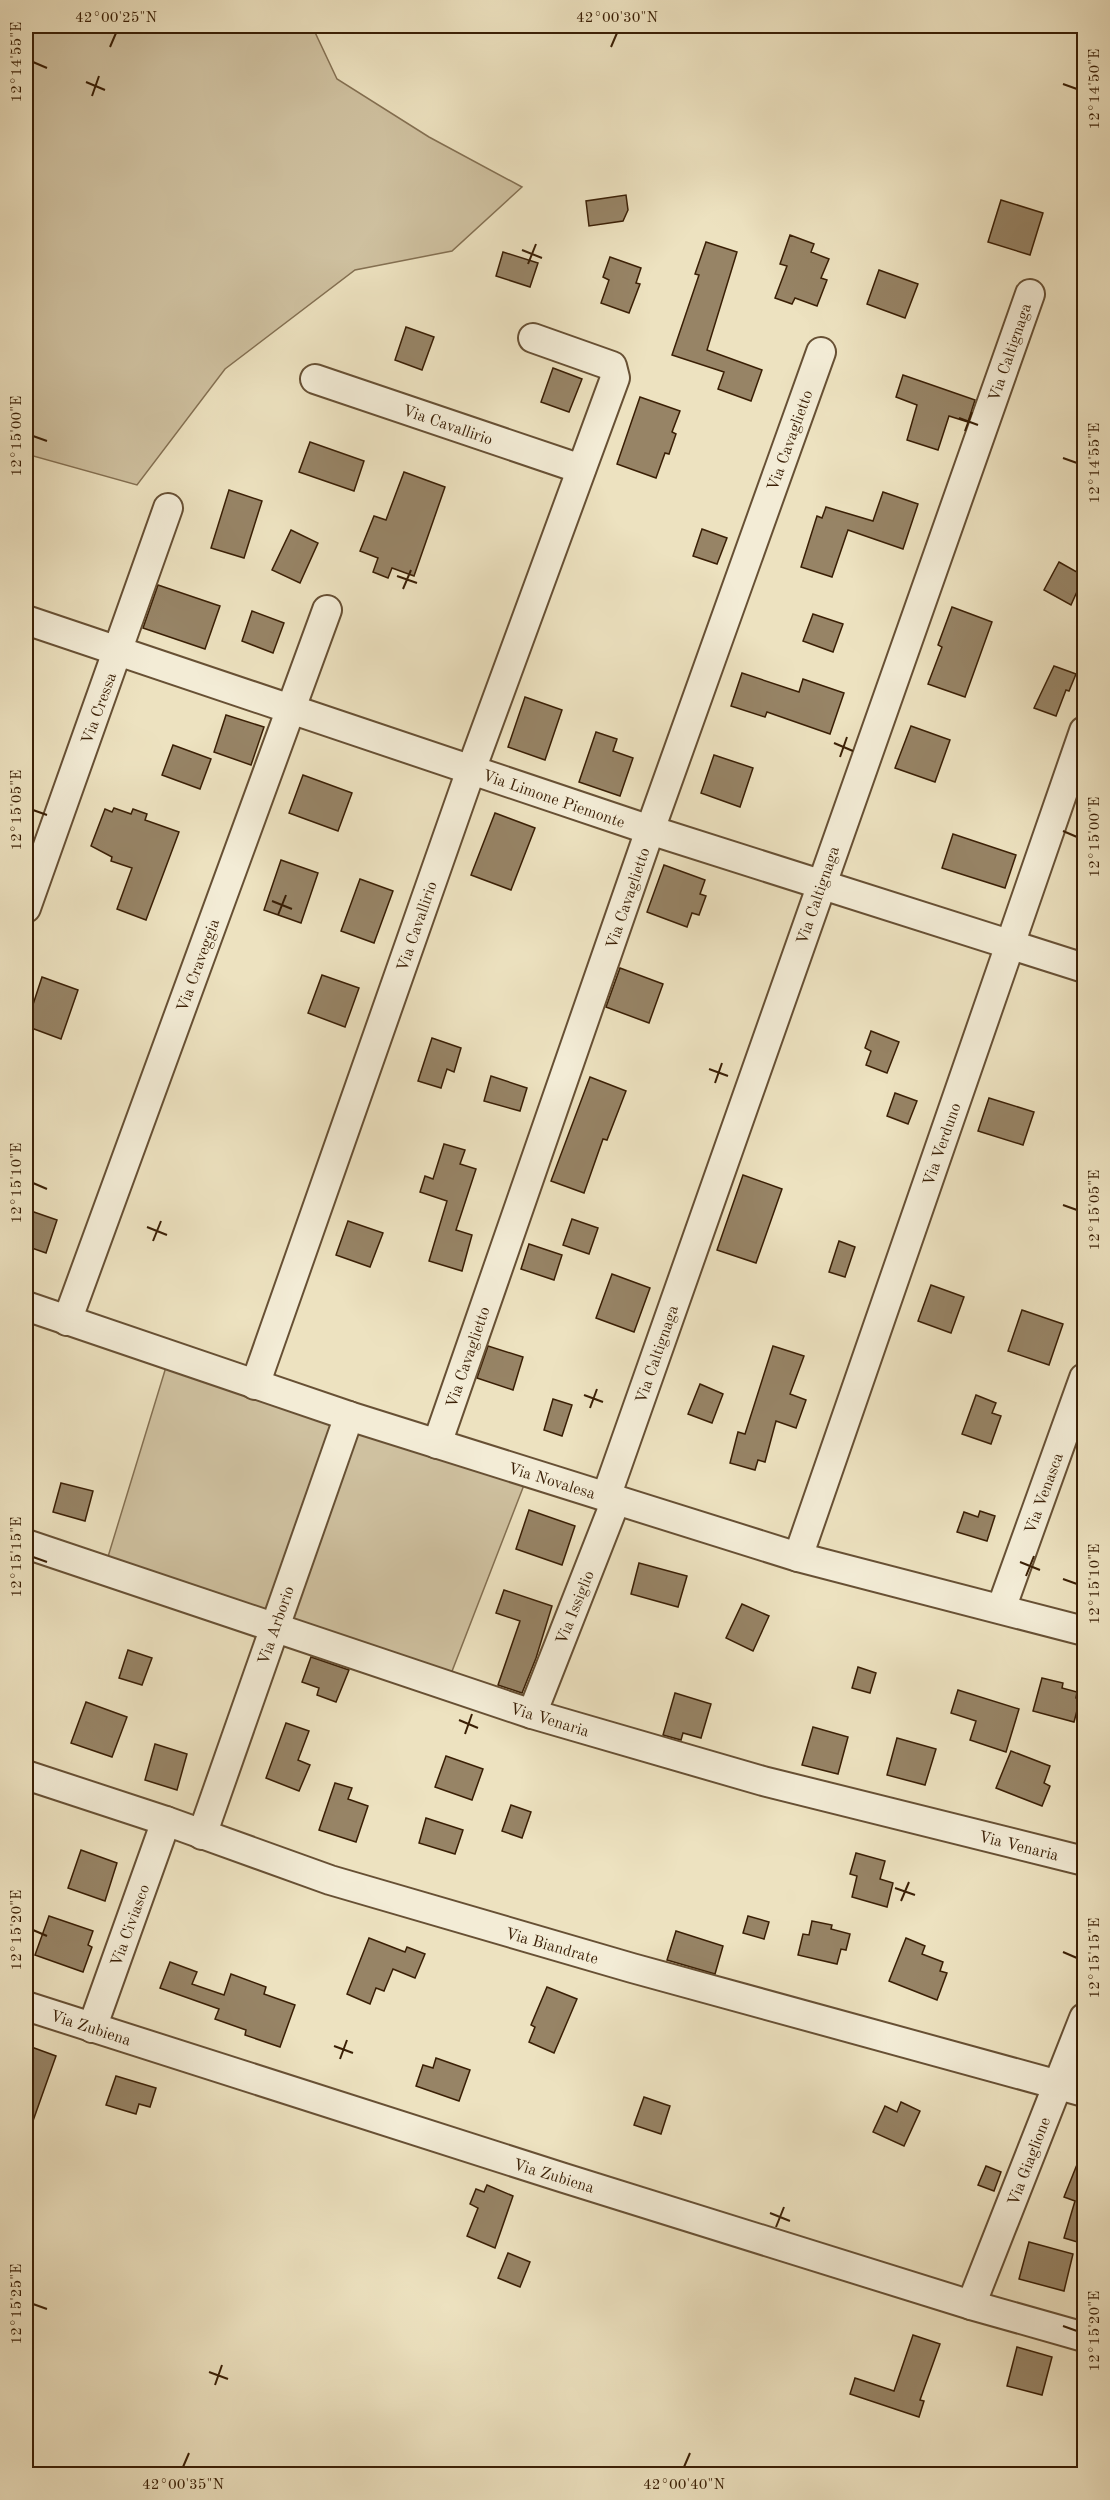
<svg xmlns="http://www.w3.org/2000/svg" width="1110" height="2500" font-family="'Old Standard TT',serif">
<rect width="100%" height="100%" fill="#ede2c0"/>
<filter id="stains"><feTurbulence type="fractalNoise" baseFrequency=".00333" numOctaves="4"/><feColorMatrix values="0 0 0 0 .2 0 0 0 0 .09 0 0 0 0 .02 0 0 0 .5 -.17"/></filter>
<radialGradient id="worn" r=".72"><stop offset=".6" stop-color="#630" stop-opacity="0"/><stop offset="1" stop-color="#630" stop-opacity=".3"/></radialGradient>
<!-- green -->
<g fill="#cfc1a0" stroke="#847052" stroke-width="1.5">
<path d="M26,26H312L337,79L429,137L522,187L452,251L355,270L225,369L137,485L26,454Z"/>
<path d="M166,1367L338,1426L266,1616L107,1560Z"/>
<path d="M358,1433L524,1485L449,1679L286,1620L352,1440Z"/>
</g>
<!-- building -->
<g fill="#978466" stroke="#3a1f05" stroke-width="1.5">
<path d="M626,195L628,210L623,221L589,226L586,201Z"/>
<path d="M1001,200L1043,213L1030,255L988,242Z"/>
<path d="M790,235L814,244L811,252L829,259L821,278L827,280L817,306L795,298L792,304L775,298L787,266L780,264Z"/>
<path d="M706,242L737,252L707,350L762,370L751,401L718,389L724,372L672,355L699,275L695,274Z"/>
<path d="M503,252L538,263L530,287L496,276Z"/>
<path d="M610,257L641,268L636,283L640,284L629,313L601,303L609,280L603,277Z"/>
<path d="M879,270L918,284L905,318L867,304Z"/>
<path d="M406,327L434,337L422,370L395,360Z"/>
<path d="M553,368L582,379L569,412L541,402Z"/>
<path d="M903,375L975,400L968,422L949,416L938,450L907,440L917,405L896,397Z"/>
<path d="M640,397L680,411L672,432L676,434L669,454L665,453L656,478L617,464Z"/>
<path d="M310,442L364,461L354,491L299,472Z"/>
<path d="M404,472L445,487L414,576L392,568L388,578L373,572L378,558L360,551L374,516L386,520Z"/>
<path d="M229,490L262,501L244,558L211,548Z"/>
<path d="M883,492L918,504L903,549L848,530L832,577L801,567L817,516L822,518L826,507L873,521Z"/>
<path d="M702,529L727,538L717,564L693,556Z"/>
<path d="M291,530L318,543L300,583L272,570Z"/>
<path d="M1059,562L1084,576L1071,605L1044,590Z"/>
<path d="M158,585L220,606L205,649L143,628Z"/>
<path d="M952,607L992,622L965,697L928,684L942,647L938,645Z"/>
<path d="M252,611L284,623L273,653L242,641Z"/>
<path d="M813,614L843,624L833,652L803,641Z"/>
<path d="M1054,666L1076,674L1069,691L1066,690L1056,716L1034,708Z"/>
<path d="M742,673L799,692L803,679L844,693L830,734L767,712L765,717L731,706Z"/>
<path d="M525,697L562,710L545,760L508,747Z"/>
<path d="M226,715L264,727L251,765L214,752Z"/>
<path d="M911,726L950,740L935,782L895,768Z"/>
<path d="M596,732L617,739L613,751L633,758L620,796L579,782Z"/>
<path d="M173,745L211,759L200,789L162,775Z"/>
<path d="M714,755L753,768L740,807L701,793Z"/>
<path d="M303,775L352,793L338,831L289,813Z"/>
<path d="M114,808L131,814L133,809L147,814L145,820L179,832L146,920L117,909L132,868L111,861L112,857L91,846L105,809L112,812Z"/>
<path d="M495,813L535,828L511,890L471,875Z"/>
<path d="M953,834L1016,855L1005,888L942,868Z"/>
<path d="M281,860L318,873L301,923L264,910Z"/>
<path d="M664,865L705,880L700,894L706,896L699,915L692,913L687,927L647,912Z"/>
<path d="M360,879L393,891L374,943L341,931Z"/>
<path d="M620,968L663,984L649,1023L606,1007Z"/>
<path d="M322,975L359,988L345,1027L308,1013Z"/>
<path d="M42,977L78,990L61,1039L26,1026Z"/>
<path d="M871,1031L899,1042L887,1073L866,1065L871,1051L865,1048Z"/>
<path d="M432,1038L461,1048L454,1072L447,1069L441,1088L418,1081Z"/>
<path d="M491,1076L527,1088L520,1111L484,1101Z"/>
<path d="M590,1077L626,1091L607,1140L603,1139L584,1193L551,1181Z"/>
<path d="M895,1093L917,1101L908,1124L887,1116Z"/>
<path d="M989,1098L1034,1112L1023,1145L978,1131Z"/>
<path d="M444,1144L465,1150L460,1164L476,1169L456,1230L472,1235L462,1271L429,1261L447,1201L420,1192L425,1176L433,1179Z"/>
<path d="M743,1175L782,1189L756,1263L717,1250Z"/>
<path d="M31,1211L57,1220L46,1253L26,1246V1226Z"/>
<path d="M572,1219L598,1228L589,1254L563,1245Z"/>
<path d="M348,1221L383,1233L370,1267L336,1255Z"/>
<path d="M839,1241L855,1247L845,1277L829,1272Z"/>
<path d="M529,1244L562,1255L554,1280L521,1269Z"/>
<path d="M612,1274L650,1288L634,1332L596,1318Z"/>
<path d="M931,1285L964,1297L951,1333L918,1321Z"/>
<path d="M1022,1310L1063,1324L1049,1365L1008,1351Z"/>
<path d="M488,1346L523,1357L513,1390L477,1378Z"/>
<path d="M773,1346L804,1356L790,1394L806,1400L796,1428L776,1421L765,1462L758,1460L755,1470L730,1463L738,1432L745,1434Z"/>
<path d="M700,1384L723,1394L712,1423L688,1414Z"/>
<path d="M976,1395L996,1403L992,1413L1001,1416L991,1444L962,1434Z"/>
<path d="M553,1399L572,1405L562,1436L544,1430Z"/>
<path d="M61,1483L93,1491L85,1521L53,1512Z"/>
<path d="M529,1510L575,1526L562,1565L516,1549Z"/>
<path d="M980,1511L995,1516L987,1541L957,1532L964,1512L978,1517Z"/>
<path d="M639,1563L687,1576L678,1607L631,1594Z"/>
<path d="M504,1590L552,1606L536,1658L522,1693L498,1685L520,1621L496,1613Z"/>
<path d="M742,1604L769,1616L753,1651L726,1638Z"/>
<path d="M128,1650L152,1658L142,1685L119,1678Z"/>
<path d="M311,1657L349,1670L336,1702L317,1695L319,1688L302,1682Z"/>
<path d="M858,1667L876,1673L870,1693L852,1688Z"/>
<path d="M1042,1678L1063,1683L1062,1688L1077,1692L1076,1698L1080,1699L1074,1722L1033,1711Z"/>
<path d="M958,1690L1019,1709L1006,1752L970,1740L976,1721L951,1713Z"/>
<path d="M675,1693L711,1704L701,1738L683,1733L681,1740L663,1735Z"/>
<path d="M86,1702L127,1717L112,1757L71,1743Z"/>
<path d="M286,1723L309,1731L298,1760L310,1765L299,1791L266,1778Z"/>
<path d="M813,1727L848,1737L838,1774L802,1765Z"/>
<path d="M897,1738L936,1749L925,1785L887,1775Z"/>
<path d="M155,1744L187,1754L177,1790L145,1780Z"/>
<path d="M1011,1751L1050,1766L1044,1783L1050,1786L1042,1806L996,1788Z"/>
<path d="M446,1756L483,1769L472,1800L435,1787Z"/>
<path d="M335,1783L352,1788L348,1799L368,1806L356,1842L319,1830Z"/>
<path d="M511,1805L531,1812L522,1838L502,1831Z"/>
<path d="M426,1818L463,1830L455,1854L419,1843Z"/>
<path d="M81,1850L117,1863L105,1901L68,1888Z"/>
<path d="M856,1853L885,1861L880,1879L893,1883L887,1907L852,1897L857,1876L850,1874Z"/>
<path d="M49,1916L93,1931L88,1945L92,1947L83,1972L35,1955Z"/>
<path d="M748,1916L769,1922L764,1939L743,1933Z"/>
<path d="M812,1921L832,1925L831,1929L850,1934L846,1950L841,1949L837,1964L798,1955L803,1934L809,1935Z"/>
<path d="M676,1931L723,1946L715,1974L667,1960Z"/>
<path d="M369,1938L405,1952L407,1947L425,1954L415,1978L393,1969L384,1991L376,1988L370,2004L347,1994Z"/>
<path d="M906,1938L925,1946L922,1954L943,1962L940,1971L947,1973L937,2000L889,1981Z"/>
<path d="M170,1962L197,1972L192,1984L224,1995L231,1974L266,1987L264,1994L295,2005L280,2047L245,2035L246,2030L215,2019L219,2009L160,1988Z"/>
<path d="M547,1987L577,1999L554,2053L529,2042L535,2027L531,2025Z"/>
<path d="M26,2045L56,2056L28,2135H26Z"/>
<path d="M436,2058L470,2070L459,2101L416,2086L423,2065L433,2068Z"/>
<path d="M116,2076L156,2088L150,2107L139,2104L136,2114L106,2105Z"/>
<path d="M644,2097L670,2106L661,2134L634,2125Z"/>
<path d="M901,2102L920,2111L904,2146L873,2132L885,2106L897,2112Z"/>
<path d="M1084,2147V2244L1064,2238L1075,2201L1064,2197Z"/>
<path d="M986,2166L1001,2172L994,2191L978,2185Z"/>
<path d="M487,2185L513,2196L495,2248L467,2236L478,2208L470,2204L476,2189L484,2192Z"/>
<path d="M1029,2242L1073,2254L1064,2291L1019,2279Z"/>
<path d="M508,2253L530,2262L520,2287L498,2278Z"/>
<path d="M913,2335L940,2344L920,2400L924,2401L919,2417L850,2394L855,2378L894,2391Z"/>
<path d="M1017,2347L1052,2357L1042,2395L1007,2386Z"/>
</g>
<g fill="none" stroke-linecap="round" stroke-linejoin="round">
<!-- minor casing -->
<g stroke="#675034" stroke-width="32">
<g id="minor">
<path d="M315,379L581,469"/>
<path d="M26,620L650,830L1084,968"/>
<path d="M26,908L168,508"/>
<path d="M26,1306L349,1416L798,1557L1084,1631"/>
<path d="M67,1321L327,610"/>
<path d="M255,1385L471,770L615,378L612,366L533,338"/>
<path d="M437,1444L650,830L821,352"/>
<path d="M606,1497L1030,294"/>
<path d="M26,1544L532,1714L763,1781L1084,1861"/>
<path d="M798,1557L1084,731"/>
<path d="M1001,1609L1084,1378"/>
<path d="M532,1714L616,1500"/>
<path d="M26,1775L166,1821L330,1880L632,1968L1084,2092"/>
<path d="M202,1835L349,1416"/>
<path d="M26,2006L564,2178L971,2305L1084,2337"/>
<path d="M92,2028L166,1821"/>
<path d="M971,2305L1084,2018"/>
</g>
</g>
<!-- minor -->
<use href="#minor" stroke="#f3ecd6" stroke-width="28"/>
</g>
<!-- ticks -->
<path fill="none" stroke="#3a1f05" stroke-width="2" d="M110,47L116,33M611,47L617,33M33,62L47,68M86,82L105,90M1063,84L1077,89M92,96L99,76M522,250L542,258M528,264L536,244M959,418L978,425M965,431L972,412M33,436L47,441M1063,458L1077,463M397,576L417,583M403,589L411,570M834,743L853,751M840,757L847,737M33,810L47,815M1063,831L1077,837M272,901L292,909M278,915L286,895M709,1069L728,1076M715,1083L722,1063M33,1183L47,1189M1063,1205L1077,1210M147,1227L167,1235M153,1241L161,1221M584,1395L603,1402M590,1408L597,1389M33,1557L47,1562M1020,1562L1040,1570M1026,1576L1034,1556M1063,1579L1077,1584M459,1720L478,1728M465,1734L472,1714M895,1888L915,1895M901,1901L909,1882M33,1930L47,1936M1063,1952L1077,1958M334,2046L353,2053M340,2059L347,2040M770,2213L790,2221M776,2227L784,2207M33,2304L47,2309M1063,2326L1077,2331M209,2372L228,2379M215,2385L222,2365M183,2467L189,2453M684,2467L690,2453"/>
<g text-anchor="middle" stroke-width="6" stroke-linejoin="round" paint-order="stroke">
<!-- street labels -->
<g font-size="16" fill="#3a1f05" stroke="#f3ecd6">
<text transform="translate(1009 352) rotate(-71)" y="6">Via Caltignaga</text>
<text transform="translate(448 424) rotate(19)" y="6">Via Cavallirio</text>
<text transform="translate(789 440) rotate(-70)" y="6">Via Cavaglietto</text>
<text transform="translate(98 708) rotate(-70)" y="6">Via Cressa</text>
<text transform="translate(554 798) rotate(19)" y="6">Via Limone Piemonte</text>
<text transform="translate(817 895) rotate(-71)" y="6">Via Caltignaga</text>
<text transform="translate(627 898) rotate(-71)" y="6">Via Cavaglietto</text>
<text transform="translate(416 926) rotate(-71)" y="6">Via Cavallirio</text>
<text transform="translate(197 965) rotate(-70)" y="6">Via Craveggia</text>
<text transform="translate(941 1144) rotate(-71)" y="6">Via Verduno</text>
<text transform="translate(656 1354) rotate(-71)" y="6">Via Caltignaga</text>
<text transform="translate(467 1357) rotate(-71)" y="6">Via Cavaglietto</text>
<text transform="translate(552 1480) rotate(17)" y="6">Via Novalesa</text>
<text transform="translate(1043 1493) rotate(-70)" y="6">Via Venasca</text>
<text transform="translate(574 1607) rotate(-68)" y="6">Via Issiglio</text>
<text transform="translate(275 1625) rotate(-71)" y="6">Via Arborio</text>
<text transform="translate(550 1719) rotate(17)" y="6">Via Venaria</text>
<text transform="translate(1019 1845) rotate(14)" y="6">Via Venaria</text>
<text transform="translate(129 1925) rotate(-70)" y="6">Via Civiasco</text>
<text transform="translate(552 1945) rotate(16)" y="6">Via Biandrate</text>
<text transform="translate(91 2027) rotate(18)" y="6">Via Zubiena</text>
<text transform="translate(1028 2161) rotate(-69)" y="6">Via Giaglione</text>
<text transform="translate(554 2175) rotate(17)" y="6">Via Zubiena</text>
</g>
</g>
<!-- margin -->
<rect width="1110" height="2500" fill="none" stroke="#ede2c0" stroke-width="66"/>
<rect x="33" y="33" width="1044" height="2434" fill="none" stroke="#3a1f05" stroke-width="2"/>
<g font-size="15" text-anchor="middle" fill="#3a1f05">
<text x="116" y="22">42°00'25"N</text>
<text x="617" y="22">42°00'30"N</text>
<text transform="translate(16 62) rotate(-90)" y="5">12°14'55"E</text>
<text transform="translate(1094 89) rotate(-90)" y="5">12°14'50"E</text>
<text transform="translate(16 436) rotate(-90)" y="5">12°15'00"E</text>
<text transform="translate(1094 463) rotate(-90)" y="5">12°14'55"E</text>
<text transform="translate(16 810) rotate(-90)" y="5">12°15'05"E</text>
<text transform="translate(1094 837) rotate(-90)" y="5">12°15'00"E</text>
<text transform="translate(16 1183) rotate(-90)" y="5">12°15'10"E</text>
<text transform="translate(1094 1210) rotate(-90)" y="5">12°15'05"E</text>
<text transform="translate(16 1557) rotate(-90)" y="5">12°15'15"E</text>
<text transform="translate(1094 1584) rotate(-90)" y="5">12°15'10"E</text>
<text transform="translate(16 1930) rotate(-90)" y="5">12°15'20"E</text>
<text transform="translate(1094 1958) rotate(-90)" y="5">12°15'15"E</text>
<text transform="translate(16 2304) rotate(-90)" y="5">12°15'25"E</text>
<text transform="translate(1094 2331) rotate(-90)" y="5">12°15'20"E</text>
<text x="183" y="2489">42°00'35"N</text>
<text x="684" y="2489">42°00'40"N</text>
</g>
<rect width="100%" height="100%" filter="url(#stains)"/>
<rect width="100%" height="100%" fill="url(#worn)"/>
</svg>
